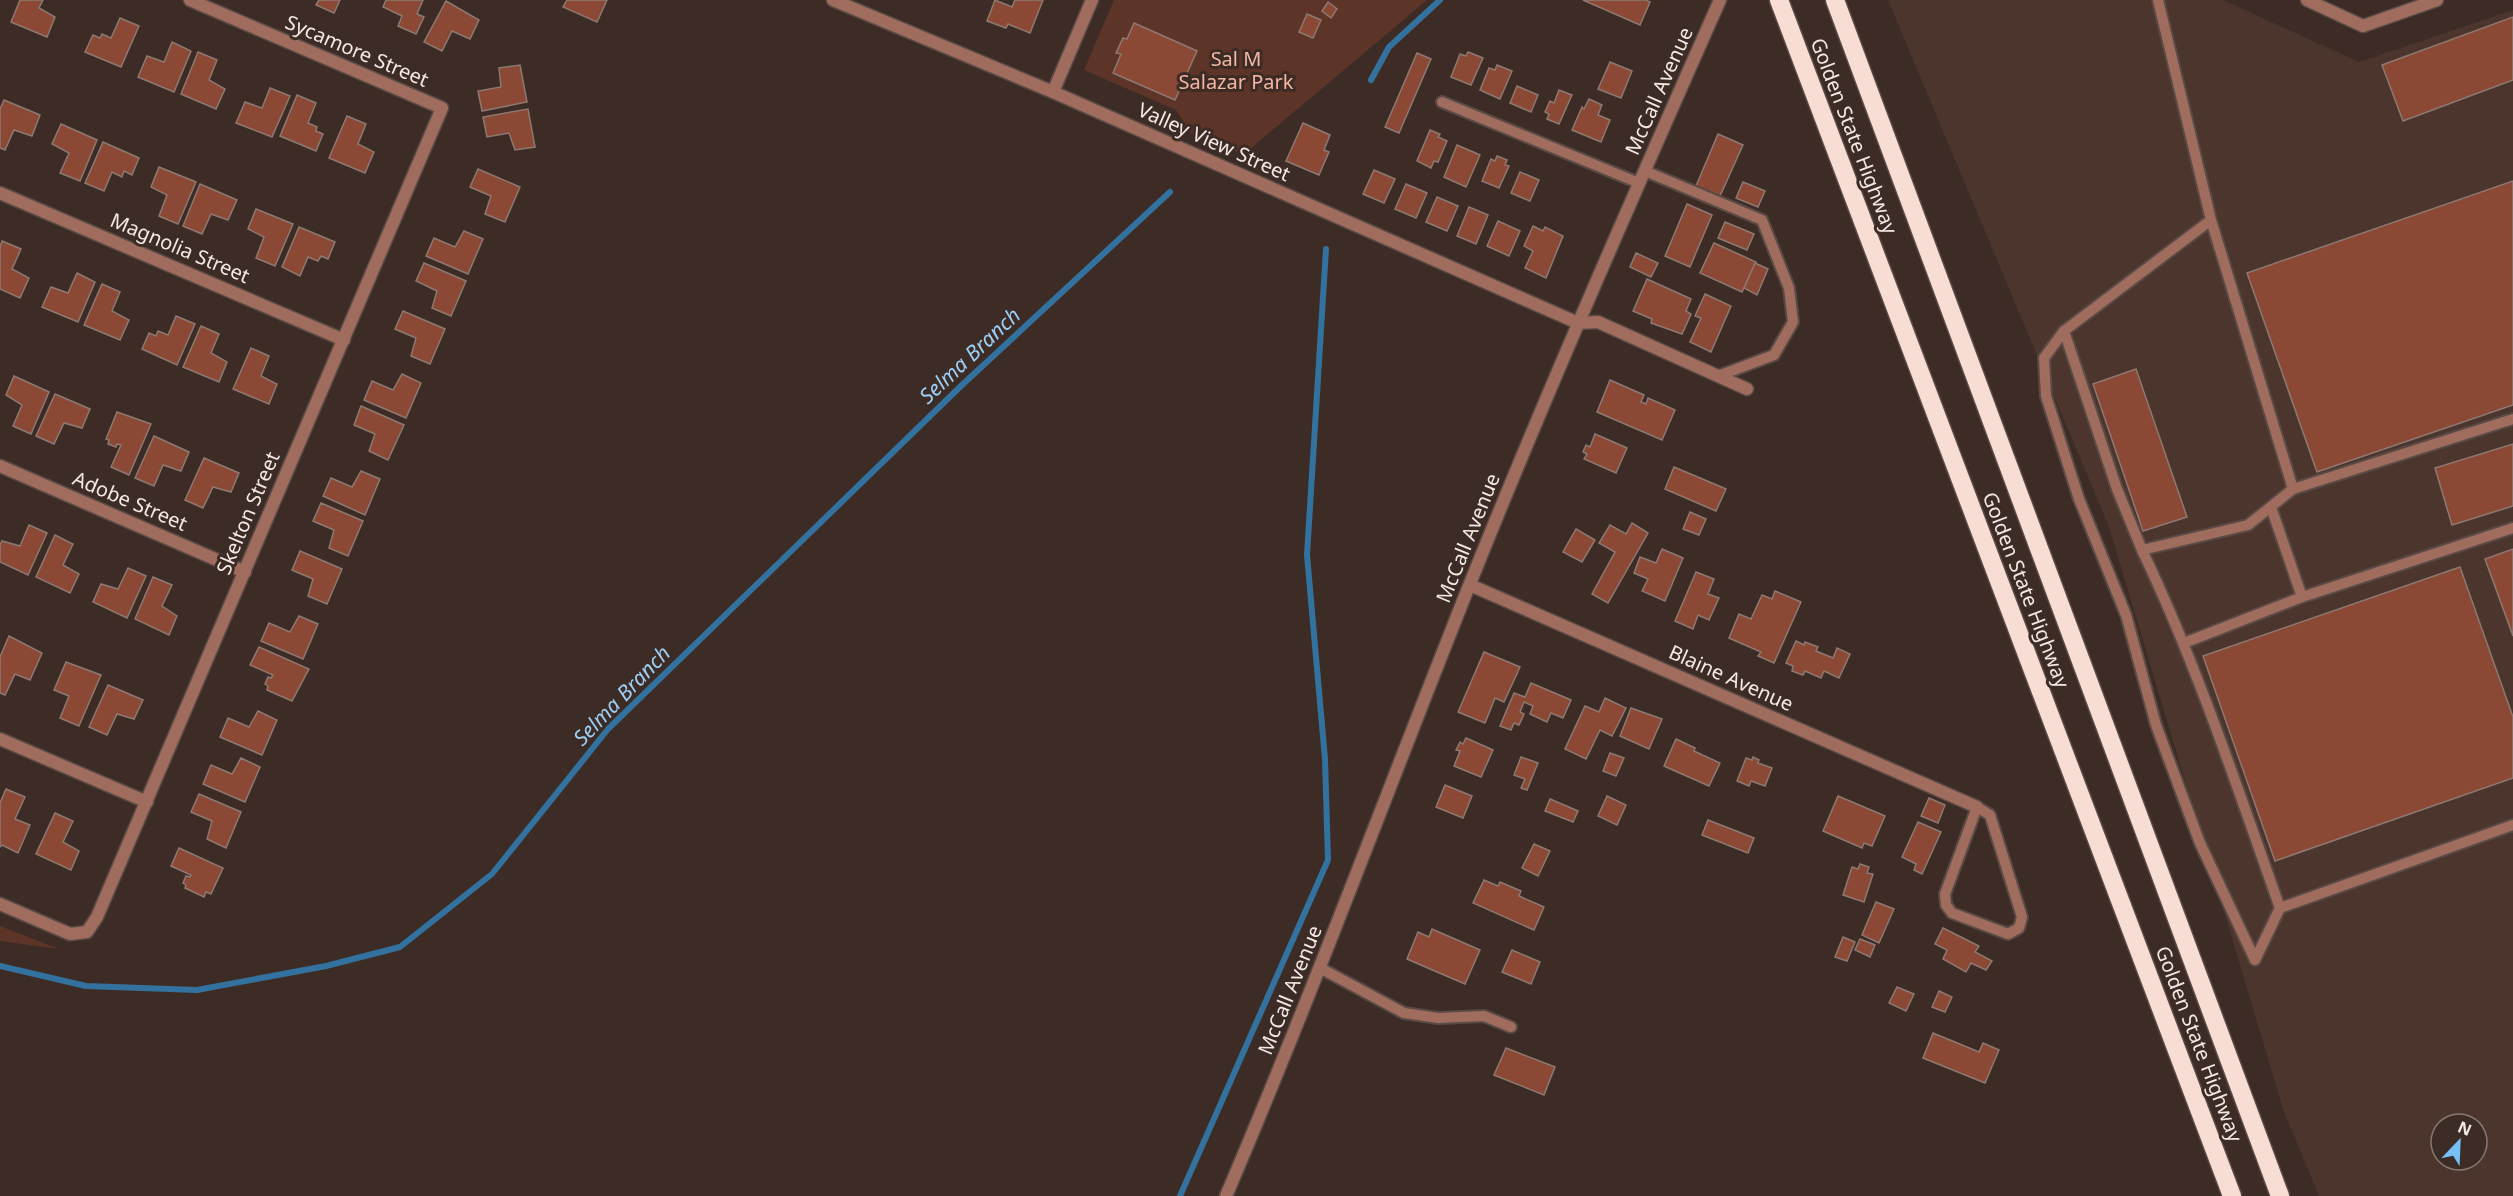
<svg xmlns="http://www.w3.org/2000/svg" width="2513" height="1196" font-family="'Noto Sans',sans-serif">
<rect width="100%" height="100%" fill="#3d2c26"/>
<!-- built -->
<path fill="#4b352d" fill-rule="evenodd" d="M1888,0H2223L2359,62L2513,10V1196H2319L2284,1112L2109,527ZM2441,1124H2477V1160H2441Z"/>
<!-- green -->
<g fill="#5c3428">
<path d="M1114,0H1427L1243,155L1190,132L1176,110L1084,70Z"/>
<path d="M0,926L59,949L0,941Z"/>
</g>
<g fill="none" stroke-linecap="round" stroke-linejoin="round">
<!-- stream -->
<g stroke="#33729f" stroke-width="6">
<path d="M1371,80L1389,47L1440,0"/>
<path d="M0,966L86,986L197,990L326,966L400,947L492,874L608,729L962,385L1170,192"/>
<path d="M1180,1196L1328,860L1325,759L1307,555L1326,249"/>
</g>
</g>
<!-- building -->
<g fill="#8b4834" stroke="#8d7972" stroke-width="1.5">
<path d="M20,0H43L39,8L55,17L47,37L11,22Z"/>
<path d="M319,0H340L334,13L316,5Z"/>
<path d="M386,0H423L417,14L424,17L416,34L398,26L402,16L383,7Z"/>
<path d="M567,0H607L597,22L563,7Z"/>
<path d="M995,0L1012,7L1015,0H1043L1030,33L1008,24L1006,28L987,21Z"/>
<path d="M1583,0H1646L1650,2L1640,25Z"/>
<path d="M446,1L479,20L470,39L452,31L442,51L424,42Z"/>
<path d="M1328,2L1337,9L1331,18L1322,11Z"/>
<path d="M1307,14L1321,20L1313,38L1299,32Z"/>
<path d="M2513,17V80L2403,121L2382,65Z"/>
<path d="M120,18L139,26L121,67L85,52L93,35L100,38L102,34L111,38Z"/>
<path d="M1134,23L1197,51L1175,100L1113,73L1121,54L1116,53L1123,38L1127,39Z"/>
<path d="M172,42L191,51L174,92L138,77L147,56L164,62Z"/>
<path d="M198,52L217,60L209,80L225,89L216,109L181,94Z"/>
<path d="M1468,52L1483,58L1471,85L1451,77L1460,54L1466,56Z"/>
<path d="M1417,53L1431,59L1399,133L1385,127Z"/>
<path d="M1610,62L1632,71L1621,98L1598,89Z"/>
<path d="M520,65L527,102L482,111L478,91L501,87L499,68Z"/>
<path d="M1497,65L1512,71L1500,99L1480,90L1489,68L1495,70Z"/>
<path d="M1517,86L1538,95L1531,112L1510,103Z"/>
<path d="M270,88L290,96L272,137L236,123L245,102L262,108Z"/>
<path d="M1559,90L1572,95L1559,124L1547,119L1549,114L1545,112L1550,101L1554,103Z"/>
<path d="M297,95L316,103L308,123L317,127L316,131L323,134L316,151L280,136Z"/>
<path d="M1589,99L1602,105L1598,115L1610,120L1601,142L1572,130L1582,107L1584,109Z"/>
<path d="M4,100L40,115L32,136L14,130L5,150L0,148V109Z"/>
<path d="M528,109L535,147L515,150L509,133L487,137L483,117Z"/>
<path d="M347,116L366,124L358,144L374,152L365,173L329,158Z"/>
<path d="M1303,123L1330,135L1324,150L1329,152L1319,175L1286,161Z"/>
<path d="M61,124L97,140L80,181L60,173L69,153L52,144Z"/>
<path d="M1430,130L1440,134L1438,137L1447,141L1438,162L1434,161L1431,168L1417,161Z"/>
<path d="M1718,134L1743,145L1720,196L1696,186Z"/>
<path d="M103,142L139,158L132,175L124,171L122,177L112,172L104,191L85,183Z"/>
<path d="M1457,145L1480,155L1466,187L1444,177Z"/>
<path d="M1497,156L1507,160L1505,165L1509,166L1499,188L1482,181L1491,159L1495,161Z"/>
<path d="M159,167L196,182L178,224L159,216L167,195L151,187Z"/>
<path d="M478,169L520,187L505,222L485,214L491,196L470,187Z"/>
<path d="M1374,170L1395,179L1384,203L1363,194Z"/>
<path d="M1520,172L1539,180L1530,201L1511,193Z"/>
<path d="M2513,181V405L2317,472L2247,273Z"/>
<path d="M1743,182L1765,191L1758,207L1736,198Z"/>
<path d="M200,184L237,200L228,220L211,214L202,234L183,226Z"/>
<path d="M1406,184L1427,193L1416,218L1395,209Z"/>
<path d="M1437,197L1458,206L1447,231L1426,222Z"/>
<path d="M1687,204L1712,215L1690,267L1665,256Z"/>
<path d="M1469,207L1488,215L1476,244L1457,236Z"/>
<path d="M256,209L293,224L275,266L256,258L264,237L248,229Z"/>
<path d="M1498,221L1520,231L1509,256L1487,246Z"/>
<path d="M1725,222L1754,234L1747,250L1718,238Z"/>
<path d="M1533,226L1543,231L1545,227L1563,236L1546,278L1525,268L1533,251L1524,246Z"/>
<path d="M299,227L335,242L328,259L321,256L318,261L308,257L300,276L282,267Z"/>
<path d="M464,231L483,239L468,274L426,256L434,238L455,247Z"/>
<path d="M2,241L21,249L12,269L29,278L20,298L0,289V247Z"/>
<path d="M1714,243L1756,262L1742,292L1700,273Z"/>
<path d="M1636,253L1658,263L1651,277L1630,267Z"/>
<path d="M424,263L466,281L451,316L432,308L437,291L416,281Z"/>
<path d="M1755,263L1768,269L1757,295L1744,288Z"/>
<path d="M77,273L95,282L78,322L42,307L51,287L68,293Z"/>
<path d="M1647,279L1691,299L1686,311L1691,314L1682,334L1651,323L1652,319L1633,311Z"/>
<path d="M102,284L120,292L112,311L129,320L120,340L84,325Z"/>
<path d="M1705,294L1731,306L1711,352L1690,342L1701,318L1695,316Z"/>
<path d="M403,311L445,329L430,364L411,356L416,338L395,329Z"/>
<path d="M176,316L195,324L177,365L142,349L149,333L156,336L158,331L168,335Z"/>
<path d="M201,326L219,334L211,353L227,362L219,382L183,367Z"/>
<path d="M251,348L269,356L261,376L277,384L269,404L233,389Z"/>
<path d="M2136,369L2187,517L2143,531L2093,384Z"/>
<path d="M402,374L421,383L406,418L364,400L372,381L393,390Z"/>
<path d="M14,376L49,392L31,434L13,426L22,405L6,395Z"/>
<path d="M1610,380L1644,395L1641,402L1646,404L1648,398L1675,410L1662,440L1597,412Z"/>
<path d="M55,394L90,409L82,428L64,423L54,444L36,436Z"/>
<path d="M361,406L404,425L388,460L369,451L375,434L354,425Z"/>
<path d="M117,412L151,424L129,475L111,467L121,445L117,444L116,447L108,444L109,440L106,439Z"/>
<path d="M1595,434L1627,448L1616,473L1584,459L1587,454L1583,452L1586,445L1590,447Z"/>
<path d="M154,436L189,452L181,471L163,465L154,486L135,478Z"/>
<path d="M2513,444V506L2452,525L2435,468Z"/>
<path d="M204,458L239,473L231,492L213,487L203,508L185,500Z"/>
<path d="M1674,467L1726,489L1716,511L1665,489Z"/>
<path d="M361,471L380,479L365,515L323,496L331,478L352,487Z"/>
<path d="M321,503L363,521L348,556L329,548L334,530L313,521Z"/>
<path d="M1690,512L1706,519L1699,535L1683,529Z"/>
<path d="M1632,523L1648,533L1608,603L1592,594L1615,552L1599,543L1610,525L1626,534Z"/>
<path d="M29,525L47,533L28,575L0,562V545L2,541L20,546Z"/>
<path d="M1576,529L1595,540L1582,562L1563,552Z"/>
<path d="M55,535L73,544L63,565L79,574L70,593L36,577Z"/>
<path d="M1662,549L1683,558L1665,601L1642,591L1648,579L1634,573L1640,557L1656,563Z"/>
<path d="M2513,549V636L2485,559Z"/>
<path d="M300,551L342,569L327,604L308,596L313,579L292,570Z"/>
<path d="M2460,567L2513,717V778L2275,861L2203,656Z"/>
<path d="M128,568L146,576L127,618L93,602L101,584L118,589Z"/>
<path d="M1696,572L1714,579L1708,594L1719,598L1709,620L1698,615L1693,629L1675,621Z"/>
<path d="M153,577L172,585L162,606L177,616L169,635L135,619Z"/>
<path d="M1775,591L1801,602L1774,663L1758,656L1761,652L1729,638L1739,614L1751,619L1762,595L1772,599Z"/>
<path d="M299,616L318,624L303,659L261,641L269,623L290,632Z"/>
<path d="M9,636L42,653L30,680L15,674L5,695L0,693V657Z"/>
<path d="M1796,641L1804,645L1805,642L1818,647L1816,651L1833,658L1837,648L1850,654L1839,678L1824,671L1821,678L1805,671L1803,675L1792,671L1793,666L1786,663Z"/>
<path d="M259,647L309,669L292,701L267,690L268,686L265,684L268,677L271,678L273,675L250,665Z"/>
<path d="M1484,652L1520,667L1504,702L1495,698L1485,723L1458,712Z"/>
<path d="M66,662L101,675L79,726L60,718L69,696L54,690Z"/>
<path d="M1531,683L1571,700L1563,718L1551,713L1547,722L1530,714L1533,706L1524,702L1520,712L1524,714L1519,725L1514,723L1511,730L1500,726L1514,693L1525,697Z"/>
<path d="M108,685L143,700L134,719L117,714L107,735L89,727Z"/>
<path d="M1605,698L1626,708L1612,736L1600,730L1586,759L1565,749L1585,706L1599,712Z"/>
<path d="M1631,708L1662,719L1649,749L1620,736Z"/>
<path d="M258,711L277,720L262,755L220,737L228,718L249,727Z"/>
<path d="M1466,738L1493,750L1481,777L1454,766L1460,751L1456,750L1460,742L1463,744Z"/>
<path d="M1676,739L1695,748L1694,751L1720,763L1709,786L1664,766Z"/>
<path d="M1610,753L1624,758L1616,776L1603,771Z"/>
<path d="M1521,757L1538,763L1527,790L1521,788L1525,779L1514,775Z"/>
<path d="M1753,757L1759,760L1758,763L1772,768L1765,786L1751,781L1749,786L1737,781L1746,758L1752,760Z"/>
<path d="M241,758L260,767L245,802L203,784L211,765L232,774Z"/>
<path d="M1445,785L1472,796L1463,818L1436,807Z"/>
<path d="M6,789L25,797L15,819L30,825L18,853L2,845L0,847V803Z"/>
<path d="M199,794L241,812L226,848L207,839L212,821L191,812Z"/>
<path d="M1607,796L1626,805L1617,825L1598,816Z"/>
<path d="M1838,796L1885,816L1872,846L1864,843L1862,848L1823,831Z"/>
<path d="M1929,798L1945,805L1938,823L1921,816Z"/>
<path d="M1550,799L1578,811L1573,822L1545,811Z"/>
<path d="M55,813L73,821L63,842L79,851L71,870L36,854Z"/>
<path d="M1708,820L1754,838L1748,853L1702,835Z"/>
<path d="M1918,822L1941,832L1922,874L1914,870L1916,864L1902,857Z"/>
<path d="M1534,844L1550,851L1538,876L1522,868Z"/>
<path d="M179,848L223,868L211,894L206,892L204,897L185,888L186,885L183,883L186,876L190,877L191,875L171,866Z"/>
<path d="M1860,864L1869,867L1867,873L1873,874L1864,902L1843,895L1852,867L1858,869Z"/>
<path d="M1484,880L1498,886L1500,882L1521,891L1519,896L1544,907L1534,930L1473,903Z"/>
<path d="M1876,902L1894,909L1879,943L1862,935Z"/>
<path d="M1943,928L1979,946L1975,952L1992,961L1986,970L1971,963L1966,972L1943,959L1947,950L1935,944Z"/>
<path d="M1432,929L1480,950L1465,984L1407,959L1418,932L1429,937Z"/>
<path d="M1843,937L1855,942L1847,961L1835,957Z"/>
<path d="M1860,939L1875,945L1870,957L1855,950Z"/>
<path d="M1512,950L1540,962L1531,984L1502,972Z"/>
<path d="M1897,987L1914,994L1906,1011L1889,1003Z"/>
<path d="M1939,991L1952,997L1945,1012L1932,1007Z"/>
<path d="M1933,1033L1979,1052L1983,1043L1999,1050L1985,1083L1923,1058Z"/>
<path d="M1506,1048L1555,1067L1544,1095L1494,1075Z"/>
</g>
<g fill="none" stroke-linecap="round" stroke-linejoin="round">
<!-- lane casing -->
<g stroke="#5a4a45" stroke-width="14">
<g id="lane">
<path d="M2158,0L2211,220L2293,489L2248,525L2142,550L2117,489L2064,331L2211,220"/>
<path d="M1442,102L1639,183"/>
<path d="M1645,171L1762,220L1789,288L1793,322L1774,355L1718,376"/>
<path d="M2064,331L2044,358L2046,396L2079,499L2126,615L2156,725L2200,843L2255,960L2280,908C2237,787 2197,665 2142,550"/>
<path d="M2293,489L2513,419"/>
<path d="M2271,507L2302,597L2513,528"/>
<path d="M2184,643L2302,597"/>
<path d="M1977,807L1990,815L2022,917L2019,928L2008,934L1952,913L1946,905L1945,894Z"/>
<path d="M2280,908L2513,825"/>
<path d="M1320,968L1404,1013L1438,1018L1484,1016L1511,1027"/>
</g>
</g>
<!-- street casing -->
<g stroke="#5a4a45" stroke-width="15">
<g id="street">
<path d="M833,0L1053,92L1578,323L1598,322L1747,389"/>
<path d="M2307,0L2363,26L2437,0"/>
<path d="M1053,92L1092,0"/>
<path d="M0,193L344,340"/>
<path d="M0,466L245,572"/>
<path d="M1470,585L1977,807"/>
<path d="M0,739L147,802"/>
<path d="M0,904L70,934L87,932L97,917L442,108L190,0"/>
<path d="M1226,1196C1312,995 1388,789 1469,586C1548,389 1634,194 1720,0"/>
</g>
</g>
<!-- highway casing -->
<g stroke="#5a4a45" stroke-width="21">
<g id="highway">
<path d="M1779,0L2232,1196"/>
<path d="M1835,0L2280,1196"/>
</g>
</g>
<!-- lane -->
<use href="#lane" stroke="#a06c5d" stroke-width="10"/>
<!-- street -->
<use href="#street" stroke="#a06c5d" stroke-width="12"/>
<!-- highway -->
<use href="#highway" stroke="#f7ddd4" stroke-width="18"/>
</g>
<g text-anchor="middle" stroke-width="6" stroke-linejoin="round" paint-order="stroke">
<!-- street labels -->
<g font-size="20" fill="#f5e9e5" stroke="#3d2c26">
<text transform="translate(357 51) rotate(23)" y="7">Sycamore Street</text>
<text transform="translate(1659 91) rotate(-66)" y="7">McCall Avenue</text>
<text transform="translate(1854 136) rotate(69)" y="7">Golden State Highway</text>
<text transform="translate(1214 142) rotate(24)" y="7">Valley View Street</text>
<text transform="translate(180 248) rotate(23)" y="7">Magnolia Street</text>
<text transform="translate(130 501) rotate(23)" y="7">Adobe Street</text>
<text transform="translate(248 513) rotate(-67)" y="7">Skelton Street</text>
<text transform="translate(1468 538) rotate(-68)" y="7">McCall Avenue</text>
<text transform="translate(2026 590) rotate(69)" y="7">Golden State Highway</text>
<text transform="translate(1731 678) rotate(24)" y="7">Blaine Avenue</text>
<text transform="translate(1290 990) rotate(-68)" y="7">McCall Avenue</text>
<text transform="translate(2199 1044) rotate(69)" y="7">Golden State Highway</text>
</g>
<!-- park labels -->
<g font-size="20" fill="#f4b7a4" stroke="#3d2c26">
<text x="1236" y="66">Sal M<tspan x="1236" dy="23">Salazar Park</tspan></text>
</g>
<!-- water labels -->
<g font-size="21" font-style="italic" fill="#9dcef6" stroke="#3d2c26">
<text transform="translate(970 356) rotate(-43)" y="7">Selma Branch</text>
<text transform="translate(622 696) rotate(-46)" y="7">Selma Branch</text>
</g>
</g>
<!-- north arrow -->
<g transform="translate(2459 1142) rotate(23)"><circle r="28" fill="#3d2c26" stroke="#877872" stroke-width="1.5"/>
<path d="M0-4.5L10 22L0 15L-10 22Z" fill="#77bff7"/>
<text y="-9" font-size="16" font-weight="bold" text-anchor="middle" fill="#f5e9e5">N</text>
</g>
</svg>
